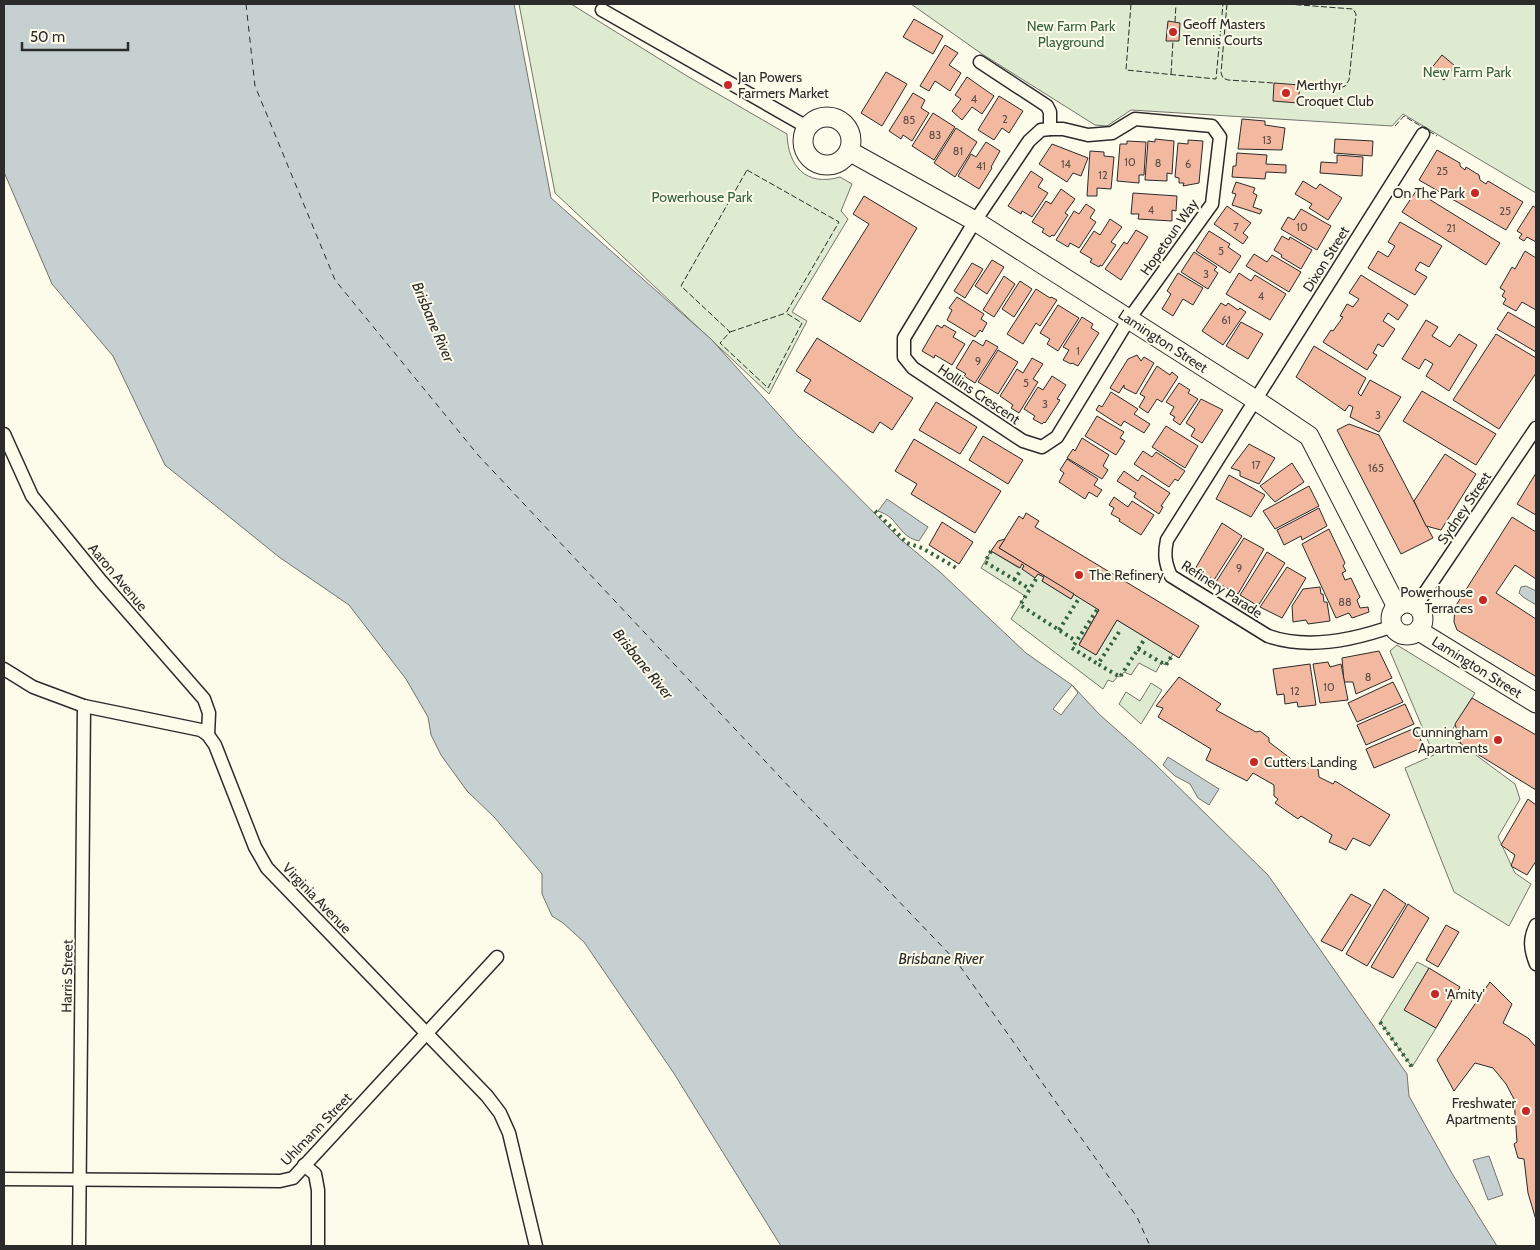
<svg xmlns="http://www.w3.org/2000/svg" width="1540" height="1250" font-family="Cabin,sans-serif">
<rect width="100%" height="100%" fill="#fdfbea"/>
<!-- green -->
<g fill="#deebd1" stroke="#74746e">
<path d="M519,4H571L687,76L787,134C788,166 806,187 840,177L852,184L841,211L848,219L792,312L807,321L769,394L555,193Z"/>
<path d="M911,4H1536V193L1403,114L1392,126L1131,110L1107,126L1095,125L982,54Z"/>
<path d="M991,551L1019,568L1022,564L1024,566L1022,569L1035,577L1038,574L1044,577L1042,581L1071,599L1074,594L1099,610L1079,644L1096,655L1117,620L1173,654L1166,665L1161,663L1156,672L1139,663L1131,675L1124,672L1120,677L1118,676L1113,682L1108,680L1103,689L1011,619L1025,596L981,568Z"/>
<path d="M1397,645L1475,693L1449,735L1515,784L1520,799L1498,837L1515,873L1531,884L1509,926L1454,892L1405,768L1434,755L1390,651Z"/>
<path d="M1151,683L1162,690L1141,724L1119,704L1126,692L1140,701Z"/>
<path d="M1417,962L1429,968L1405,1010L1436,1028L1412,1067L1380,1022Z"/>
</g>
<!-- water -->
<g fill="#c7d0d0" stroke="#74746e">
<path d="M4,4H514L551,198L711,339L798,436L899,538L940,572L1026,653L1072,685L1099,714L1154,763L1268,875L1407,1074L1409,1096L1453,1175L1497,1246H781L673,1072L584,942L563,923L552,916L542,894V874L495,818L467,791L441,755L431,735L428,717L406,679L349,605L279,557L165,465L113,356L52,284L4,172Z"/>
<path d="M887,499L928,527L919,541C905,538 901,529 892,519C888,515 883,513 878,511Z"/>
<path d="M1526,586L1536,591V605L1523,597L1519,593L1521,587Z"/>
<path d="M1168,757L1219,789L1209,805L1198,798L1190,784L1175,776L1163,765Z"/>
<path d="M1489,1156L1503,1195L1488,1200L1473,1160Z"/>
</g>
<!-- pier -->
<path fill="#fdfbea" stroke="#74746e" d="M1072,685L1078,693L1061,715L1053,709Z"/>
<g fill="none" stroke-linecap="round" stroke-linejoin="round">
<!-- ferry -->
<path stroke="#2b2b2b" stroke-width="1" stroke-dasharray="6 5" stroke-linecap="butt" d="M246,4L255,86L335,280L478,455L795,793L957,962L1137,1217L1150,1246"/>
</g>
<!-- building -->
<g fill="#f2b8a0" stroke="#2b2b2b">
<path d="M914,19L943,36L933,54L903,37Z"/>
<path d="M1168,21L1180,23L1179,41H1166Z"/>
<path d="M945,45L958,53L949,65L961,73L950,91L935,81L929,91L920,86Z"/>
<path d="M1442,55L1455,66L1444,80L1430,70Z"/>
<path d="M886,72L907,84L882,126L861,113Z"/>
<path d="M967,77L994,96L982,114L972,107L962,120L952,111L961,99L955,95Z"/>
<path d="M1274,83L1300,85L1298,103L1273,101Z"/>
<path d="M913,93L925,100L921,108L929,113L912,141L903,135L901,139L889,131Z"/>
<path d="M999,96L1023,111L1009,133L1002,128L994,140L978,130Z"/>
<path d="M933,113L955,127L934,160L912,146Z"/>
<path d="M1242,119L1265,121V125L1285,128L1282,150L1238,149Z"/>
<path d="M956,128L977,142L955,177L934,163Z"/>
<path d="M1155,139L1174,141L1172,174L1167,173V181L1145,180L1148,141L1155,142Z"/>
<path d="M1335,139L1373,141L1372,156L1334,153Z"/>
<path d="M1188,140L1203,141L1199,183L1183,186L1184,183H1179V178L1175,177L1178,143L1188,144Z"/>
<path d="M1127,141L1146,142L1144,175H1139V183L1117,181L1120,144H1127Z"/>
<path d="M986,142L1000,151L991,167L992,168L979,189L958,176L971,154L976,157Z"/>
<path d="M1052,144L1088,158L1081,176L1073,173L1067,182L1039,164Z"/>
<path d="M1437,150L1460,163V166L1465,170L1466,167L1479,175L1480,180L1486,184L1488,181L1523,202L1506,230L1419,180Z"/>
<path d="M1090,151L1104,152V156L1114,157L1111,189L1097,188V196H1087Z"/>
<path d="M1237,153L1267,155L1266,164L1286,165V173L1266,172L1265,179L1232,177L1233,166H1236Z"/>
<path d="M1337,155L1363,157L1362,176L1320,173L1321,162L1337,163Z"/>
<path d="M1031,171L1043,179L1038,187L1048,193L1032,217L1022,211L1021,214L1008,206Z"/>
<path d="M1303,181L1316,189L1320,184L1342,198L1328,220L1309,208L1312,204L1295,194Z"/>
<path d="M1236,182L1255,188L1253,193L1257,195L1253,207L1262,210L1260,214L1232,205L1236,194L1232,193Z"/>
<path d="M1061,189L1075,199L1065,213L1068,215L1054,236L1052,235L1050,237L1042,232L1044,229L1032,222L1046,201L1051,204Z"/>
<path d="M1416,191L1500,243L1486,265L1402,212Z"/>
<path d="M1133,193L1177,196L1176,211L1172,210V221L1138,219L1139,214H1131Z"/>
<path d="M864,196L917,228L860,322L822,299L869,224L853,214Z"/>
<path d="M1086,204L1095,210L1090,218L1096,222L1079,248L1070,243L1068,247L1056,240L1074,211L1079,214Z"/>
<path d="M1227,206L1251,223L1243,233L1248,237L1243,244L1214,224Z"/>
<path d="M1533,206L1536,208V242L1527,237L1524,241L1519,238L1522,234L1517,231Z"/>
<path d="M1301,209L1331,226L1317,250L1281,229L1288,217L1294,220Z"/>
<path d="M1110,219L1122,227L1111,242L1116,245L1102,266L1100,265L1099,267L1090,262L1092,259L1080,252L1094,231L1100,235Z"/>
<path d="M1400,222L1442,246L1429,267L1420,262L1415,270L1427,277L1415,295L1368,268L1378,251L1388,257L1395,246L1388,242Z"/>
<path d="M1136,230L1148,237L1121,280L1105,269L1124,242L1127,244Z"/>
<path d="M1209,231L1230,244L1228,247L1241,256L1230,273L1196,251Z"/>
<path d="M1282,236L1289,240L1290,237L1312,250L1301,269L1281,257L1282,255L1274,250Z"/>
<path d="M1525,251L1536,258V310L1522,302L1516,311L1503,304L1506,299L1502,296L1505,291L1500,288L1512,267L1515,269Z"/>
<path d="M1194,252L1217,267L1214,270L1218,273L1208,289L1181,272Z"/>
<path d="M1254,254L1267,262L1272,255L1301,272L1289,292L1246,266Z"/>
<path d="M992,260L1004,267L987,294L975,286Z"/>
<path d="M972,263L983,269L965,298L954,291Z"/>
<path d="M1178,273L1203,288L1193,305L1183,299L1173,316L1162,309L1171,294L1167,291Z"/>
<path d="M1239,273L1251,281L1255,275L1286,294L1270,320L1226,294Z"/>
<path d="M1361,275L1408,305L1398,320L1388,313L1383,321L1395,329L1383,347L1378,344L1373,353L1377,355L1367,370L1323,342L1331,330L1333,331L1343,317L1340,316L1347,304L1353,307L1359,299L1349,293Z"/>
<path d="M1004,276L1015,284L994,317L983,310Z"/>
<path d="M1020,281L1032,289L1014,317L1002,309Z"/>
<path d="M1036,289L1050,298L1051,297L1057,300L1040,326L1036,323L1023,344L1007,334Z"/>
<path d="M957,297L984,314L981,319L987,323L982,332L980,330L975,337L947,320L952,310L949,308Z"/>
<path d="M1221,303L1226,306L1228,303L1238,310L1240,308L1246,312L1223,345L1202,331Z"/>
<path d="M1058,305L1079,318L1058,351L1047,344L1050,339L1040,333Z"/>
<path d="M1508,312L1536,328V352L1497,329Z"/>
<path d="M1082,317L1093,324L1091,328L1099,333L1078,366L1072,363L1071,364L1063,360L1069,350L1063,347Z"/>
<path d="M1426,320L1438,327L1432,336L1450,347L1459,334L1477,345L1449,391L1426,376L1433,364L1425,359L1419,369L1402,359Z"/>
<path d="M1241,322L1263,334L1248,359L1226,346Z"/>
<path d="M937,325L942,328L944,325L956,332L953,337L965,344L952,365L935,355L934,358L922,351Z"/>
<path d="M1496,334L1536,358V373L1499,429L1453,400Z"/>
<path d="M817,338L913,398L892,430L880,422L873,433L804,391L811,380L796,371Z"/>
<path d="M973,340L983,346L986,340L998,347L975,383L964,376L966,374L956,368Z"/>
<path d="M1314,346L1366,378L1358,393L1361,396L1370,380L1401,397L1379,432L1350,417L1353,407L1349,405L1345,411L1296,377Z"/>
<path d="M998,350L1018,362L998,394L978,382Z"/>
<path d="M1137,355L1141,361L1144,357L1154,363L1136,394L1124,388V385L1119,393L1110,388L1128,359Z"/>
<path d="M1032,358L1043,364L1033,379L1038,382L1019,413L1011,408L1013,405L1000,396L1017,369L1023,373Z"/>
<path d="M1157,366L1170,375L1172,372L1178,377L1162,402L1157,399L1148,413L1139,407L1145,397L1140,394Z"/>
<path d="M1052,376L1066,385L1057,399L1060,400L1045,423L1044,422L1042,424L1033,419L1035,416L1024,409L1038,387L1043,390Z"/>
<path d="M1179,383L1190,390L1188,393L1198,399L1180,425L1173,420L1175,417L1170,414L1174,407L1166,402Z"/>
<path d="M1422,391L1496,434L1476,465L1403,421Z"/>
<path d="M1111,392L1138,409L1134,414L1150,424L1144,433L1124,421L1121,426L1096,410L1099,405L1102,407Z"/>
<path d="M1201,399L1223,410L1202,443L1191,436L1195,429L1186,423Z"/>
<path d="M936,402L977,427L960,454L919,430Z"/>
<path d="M1097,416L1124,432L1120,438L1125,441L1116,455L1085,436Z"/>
<path d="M1349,424L1379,435L1433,538L1401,554L1337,430Z"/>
<path d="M1166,426L1198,446L1185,468L1152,447Z"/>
<path d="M983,436L1023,460L1008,484L969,460Z"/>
<path d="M1082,438L1109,455L1103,466L1108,470L1102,479L1067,458L1073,449L1075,451Z"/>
<path d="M914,439L1001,491L975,533L911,494L917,484L895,471Z"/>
<path d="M1249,444L1275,458L1259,484L1240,476V471L1231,468Z"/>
<path d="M1143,451L1152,457L1156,452L1185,471L1178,481L1175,479L1169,487L1134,464Z"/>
<path d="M1445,454L1476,474L1441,530L1426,526L1414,501Z"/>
<path d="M1067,459L1098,479L1094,485L1102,490L1097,497L1089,492L1085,499L1059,482L1064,473L1060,470Z"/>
<path d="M1292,463L1304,482L1275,502L1260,486Z"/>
<path d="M1124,471L1138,481L1142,475L1170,493L1161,506L1163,507L1159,514L1134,497L1136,493L1117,481Z"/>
<path d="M1536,473V515L1517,504Z"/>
<path d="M1229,475L1265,495L1251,517L1216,499Z"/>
<path d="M1309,486L1319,506L1275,529L1263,511Z"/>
<path d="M1114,497L1128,507L1132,501L1154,515L1141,535L1119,521L1120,519L1111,514L1114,508L1109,505Z"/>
<path d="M1319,508L1327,526L1302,540L1301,536L1284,545L1277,530Z"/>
<path d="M1026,513L1039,521L1035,527L1199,626L1179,658L1117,620L1096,655L1079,645L1099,610L999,548L1019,516L1023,519Z"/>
<path d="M1512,517L1536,532V579L1515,565L1496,593L1536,619V673L1535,676L1457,630L1454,622L1455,607Z"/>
<path d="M942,522L973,542L959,564L929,545Z"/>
<path d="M1222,523L1242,536L1214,580L1195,569Z"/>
<path d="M1329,529L1345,563L1343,566L1346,571L1342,573L1345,580L1351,578L1360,597L1357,600L1360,608L1368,607L1369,612L1352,618L1349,613L1336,618L1302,544Z"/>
<path d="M1244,538L1264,549L1238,594L1216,582Z"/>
<path d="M1005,539L999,548L1074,594L1071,599L1042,581L1044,577L1038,574L1035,578L1022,569L1024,566L1022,564L1020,568L991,551L998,541Z"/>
<path d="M1267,552L1285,563L1258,606L1240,595Z"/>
<path d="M1287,567L1306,578L1282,618L1260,607Z"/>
<path d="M1320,587L1321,594H1323L1324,602H1327L1330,621L1308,624L1306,620L1293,622L1292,606L1303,589Z"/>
<path d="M1379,651L1392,678L1356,694L1353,682H1344L1342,658Z"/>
<path d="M1328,662L1330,667L1341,664L1348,700L1320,703L1313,664Z"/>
<path d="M1310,664L1316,705L1298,707L1297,702L1285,704L1284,694L1277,695L1273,669Z"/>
<path d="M1179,677L1221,704L1216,710L1256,732L1260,731L1269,738V742L1299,765L1303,760L1318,769L1319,777L1333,784L1335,781L1390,815L1370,846L1353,838L1346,850L1329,842L1332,835L1301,816L1298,819L1275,803L1278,799L1274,796V785L1253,773L1247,781L1206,760L1211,749L1158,717L1163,708L1156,706Z"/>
<path d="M1393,682L1403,702L1357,722L1348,703Z"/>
<path d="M1472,698L1536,735V790L1461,744L1455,724Z"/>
<path d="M1405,704L1414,724L1366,745L1357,725Z"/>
<path d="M1415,728L1424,747L1374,768L1366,749Z"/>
<path d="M1528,799L1536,805V861L1527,875L1511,866L1515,855L1501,845Z"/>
<path d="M1384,889L1406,904L1367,966L1346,954Z"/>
<path d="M1351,894L1371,905L1342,951L1321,941Z"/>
<path d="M1408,904L1429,918L1393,978L1371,967Z"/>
<path d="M1446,925L1459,932L1438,967L1426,960Z"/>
<path d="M1429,968L1460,987L1436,1028L1404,1010Z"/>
<path d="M1490,982L1512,1004L1503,1023L1528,1038L1536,1047V1220L1528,1193L1524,1159L1518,1158L1514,1144L1517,1142L1514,1099L1506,1084L1493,1068L1475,1063L1454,1091L1437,1060Z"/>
</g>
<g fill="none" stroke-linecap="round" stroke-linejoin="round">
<!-- street casing -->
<g stroke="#2b2b2b" stroke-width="15">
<g id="street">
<path d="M602,10L807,127"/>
<path d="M980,62L1047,106L1050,112V129"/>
<path d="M1135,119L1212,126L1220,137L1212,204L1129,319L1057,437L1042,447L1023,441L913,368L904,357V338L975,221L1029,141L1041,130L1050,129H1063L1088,135L1112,133Z"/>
<path d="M4,434L32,496L101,581L204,699L209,713L208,735"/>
<path d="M1416,606L1536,428"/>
<path d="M1393,626C1354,640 1308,650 1268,636L1171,576C1165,563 1164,554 1167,540L1423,134"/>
<path d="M4,669L33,687L84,706L201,730L208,735L215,745L255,847L267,868L487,1096L500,1113L509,1133L536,1246"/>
<path d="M1536,925C1529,939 1530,949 1536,964"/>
<path d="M304,1165L315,1174L318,1190V1246"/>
<path d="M4,1179L280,1181L293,1178L497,957"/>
<path d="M79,1246L84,706"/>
</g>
</g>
<!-- secondary casing -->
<g stroke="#2b2b2b" stroke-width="21">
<g id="secondary">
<circle cx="827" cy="141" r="24"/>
<path d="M849,151L975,221L1254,399L1309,436L1397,607"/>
<circle cx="1407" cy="619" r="16"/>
<path d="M1419,631L1536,703"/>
</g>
</g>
<!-- street -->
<use href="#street" stroke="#fdfbea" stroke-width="12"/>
<!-- secondary -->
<use href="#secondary" stroke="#fdfbea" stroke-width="19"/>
<!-- hedge -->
<g stroke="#34623c" stroke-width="4" stroke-dasharray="2.5 4" stroke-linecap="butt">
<path d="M875,511L907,543L922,548L958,569"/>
<path d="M991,551L985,562L1030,589"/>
<path d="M1036,579L1020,605L1076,641"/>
<path d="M1014,580L1021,570"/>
<path d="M1097,610L1072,648L1098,664"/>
<path d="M1059,630L1078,600"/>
<path d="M1119,632L1098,664L1120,677L1144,640"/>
<path d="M1138,649L1166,665L1173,654"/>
<path d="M1380,1022L1412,1067"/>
</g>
<!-- fence -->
<g stroke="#2b2b2b" stroke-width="1" stroke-dasharray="6 2.5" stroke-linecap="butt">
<path d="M1131,4L1126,70L1216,79L1223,4"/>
<path d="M1227,4L1221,73L1223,78L1228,80L1274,83"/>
<path d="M1287,4L1353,9L1356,14L1349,80L1345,86L1340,88L1300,85"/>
<path d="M1175,22L1176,4"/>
<path d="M1171,74L1173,41"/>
<path d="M1395,126L1404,116L1437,136"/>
<path d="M747,170L839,222L786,313L802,323L768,388L720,343L730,332L681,286Z"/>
<path d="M730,332L786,313"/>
</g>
</g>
<!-- markers -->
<g fill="#c62828" stroke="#fdfbea" stroke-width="2">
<circle cx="1173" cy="32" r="5"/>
<circle cx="728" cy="85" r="5"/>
<circle cx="1286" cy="93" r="5"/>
<circle cx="1475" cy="193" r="5"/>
<circle cx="1079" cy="575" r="5"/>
<circle cx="1483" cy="600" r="5"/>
<circle cx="1498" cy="740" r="5"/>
<circle cx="1254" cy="762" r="5"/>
<circle cx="1435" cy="994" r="5"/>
<circle cx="1526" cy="1111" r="5"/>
</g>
<g text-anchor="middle" stroke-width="4" stroke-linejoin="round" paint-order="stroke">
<!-- number labels -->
<g font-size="11" fill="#5d4e48">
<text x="974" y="103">4</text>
<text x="1005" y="123">2</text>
<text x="909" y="124">85</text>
<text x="935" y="139">83</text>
<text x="1267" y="144">13</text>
<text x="958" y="155">81</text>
<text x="1130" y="166">10</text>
<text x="1158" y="167">8</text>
<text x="1066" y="168">14</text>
<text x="1188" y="168">6</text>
<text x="981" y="170">41</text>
<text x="1442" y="175">25</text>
<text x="1103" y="179">12</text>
<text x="1151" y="214">4</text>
<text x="1505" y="215">25</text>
<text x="1236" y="231">7</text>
<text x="1302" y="231">10</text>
<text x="1451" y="232">21</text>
<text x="1221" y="255">5</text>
<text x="1206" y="278">3</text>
<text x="1261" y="300">4</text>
<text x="1226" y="324">61</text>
<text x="1078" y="355">1</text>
<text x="978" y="365">9</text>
<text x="1026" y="387">5</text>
<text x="1045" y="408">3</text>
<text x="1378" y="419">3</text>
<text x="1256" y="469">17</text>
<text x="1376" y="472">165</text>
<text x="1239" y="572">9</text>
<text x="1345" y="606">88</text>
<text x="1368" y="681">8</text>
<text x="1329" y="691">10</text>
<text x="1295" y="695">12</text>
</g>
<!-- poi labels -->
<g font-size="14" fill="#2b2b2b" stroke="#fdfbea" text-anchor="start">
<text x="1183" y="29">Geoff Masters<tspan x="1183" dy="16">Tennis Courts</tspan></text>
<text x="738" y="82">Jan Powers<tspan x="738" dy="16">Farmers Market</tspan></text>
<text x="1296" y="90">Merthyr<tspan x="1296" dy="16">Croquet Club</tspan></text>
<text x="1465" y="198" text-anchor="end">On The Park</text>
<text x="1089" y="580">The Refinery</text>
<text x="1473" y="597" text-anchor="end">Powerhouse<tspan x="1473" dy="16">Terraces</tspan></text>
<text x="1488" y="737" text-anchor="end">Cunningham<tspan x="1488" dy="16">Apartments</tspan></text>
<text x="1264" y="767">Cutters Landing</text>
<text x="1445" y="999">'Amity'</text>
<text x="1516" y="1108" text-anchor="end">Freshwater<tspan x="1516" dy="16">Apartments</tspan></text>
</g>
<!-- park labels -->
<g font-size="14" fill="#34623c" stroke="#fdfbea">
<text x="1071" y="31">New Farm Park<tspan x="1071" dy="16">Playground</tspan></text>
<text x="1467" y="77">New Farm Park</text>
<text x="702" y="202">Powerhouse Park</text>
</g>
<!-- street labels -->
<g font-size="14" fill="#2b2b2b" stroke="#fdfbea">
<text transform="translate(1169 237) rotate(-55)" y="5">Hopetoun Way</text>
<text transform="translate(1326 259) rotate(-58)" y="5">Dixon Street</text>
<text transform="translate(1163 341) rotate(33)" y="5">Lamington Street</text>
<text transform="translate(979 394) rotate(34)" y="5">Hollins Crescent</text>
<text transform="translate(1464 508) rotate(-56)" y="5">Sydney Street</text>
<text transform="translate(118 577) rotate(50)" y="5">Aaron Avenue</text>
<text transform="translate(1222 589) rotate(33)" y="5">Refinery Parade</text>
<text transform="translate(1477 667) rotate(32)" y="5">Lamington Street</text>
<text transform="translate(317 898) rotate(46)" y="5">Virginia Avenue</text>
<text transform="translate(67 976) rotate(-89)" y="5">Harris Street</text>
<text transform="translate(316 1129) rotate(-46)" y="5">Uhlmann Street</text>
</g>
<!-- water labels -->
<g font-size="15" font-style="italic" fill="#2b2b2b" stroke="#fdfbea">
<text transform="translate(433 322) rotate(67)" y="5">Brisbane River</text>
<text transform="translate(643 664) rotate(51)" y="5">Brisbane River</text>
<text x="941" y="964">Brisbane River</text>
</g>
</g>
<!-- border -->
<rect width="1540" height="1250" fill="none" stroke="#2b2b2b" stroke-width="10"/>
<!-- scale -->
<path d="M22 42v8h106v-8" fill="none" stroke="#2b2b2b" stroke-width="2.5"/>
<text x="30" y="42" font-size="15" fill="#2b2b2b" stroke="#fdfbea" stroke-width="4" paint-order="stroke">50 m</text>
</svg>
